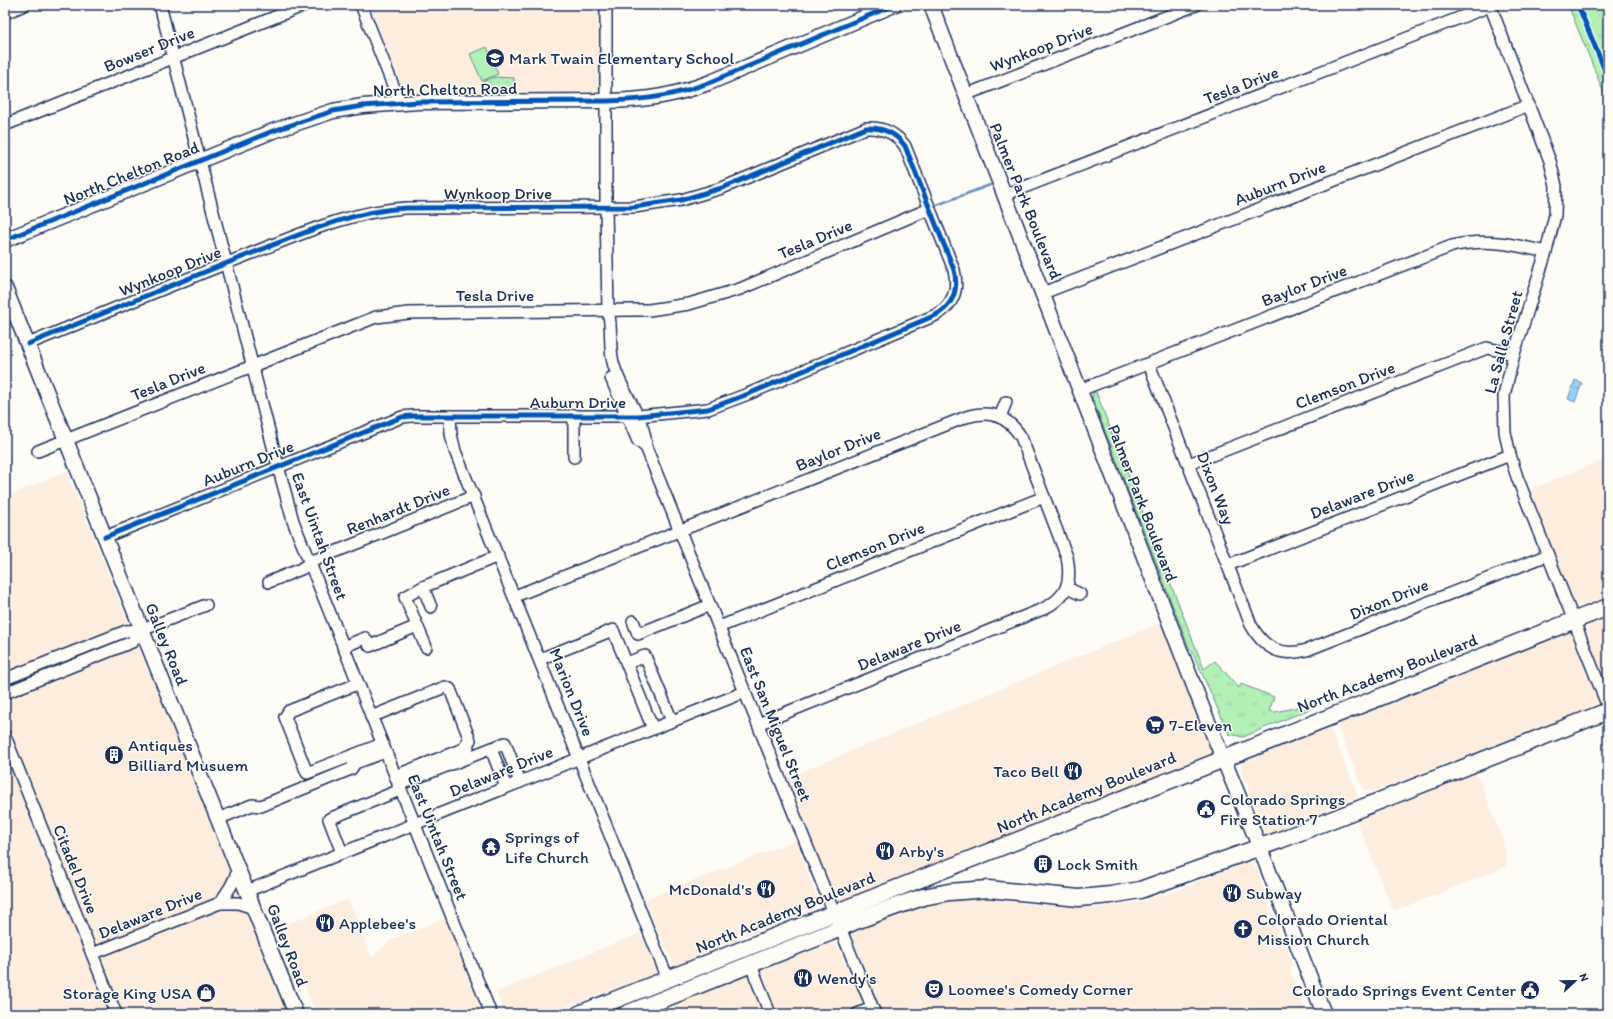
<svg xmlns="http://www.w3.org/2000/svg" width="1613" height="1019" font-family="Itim,sans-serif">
<defs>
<pattern id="grass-tufts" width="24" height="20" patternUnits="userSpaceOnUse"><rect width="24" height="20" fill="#b2f0b6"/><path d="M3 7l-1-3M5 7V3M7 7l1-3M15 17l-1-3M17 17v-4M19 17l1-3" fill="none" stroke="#98ce9f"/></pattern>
<pattern id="park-dots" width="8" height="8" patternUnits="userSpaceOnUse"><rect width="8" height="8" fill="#b2f0b6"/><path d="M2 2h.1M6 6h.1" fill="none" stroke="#98ce9f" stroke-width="1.8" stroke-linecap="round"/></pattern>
<pattern id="water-ripples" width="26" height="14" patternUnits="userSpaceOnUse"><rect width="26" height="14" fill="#99cff8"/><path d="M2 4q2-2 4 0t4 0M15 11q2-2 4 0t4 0" fill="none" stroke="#83b2d7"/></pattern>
</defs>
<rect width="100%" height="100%" fill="#fdfcf7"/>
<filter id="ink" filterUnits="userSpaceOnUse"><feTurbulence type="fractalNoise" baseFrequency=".025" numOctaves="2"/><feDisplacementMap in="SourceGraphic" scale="8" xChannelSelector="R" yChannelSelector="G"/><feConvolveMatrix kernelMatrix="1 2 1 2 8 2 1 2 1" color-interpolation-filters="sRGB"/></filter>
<g filter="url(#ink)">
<!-- built -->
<g fill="#fceddf">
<path d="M369,5H599L600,92L405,93Z"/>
<path d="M1608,458V596L1583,605H1578L1574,601L1529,490Z"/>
<path d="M68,471L70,481L288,1007L289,1014H5V497Z"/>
<path d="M1608,617V691L1585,633L1590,624Z"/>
<path d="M1163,622L1217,756L836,906L788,777Z"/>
<path d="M1569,630L1598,700L1596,705L1372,792L1363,789L1337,725L1530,648L1541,639Z"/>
<path d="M1330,728L1358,795L1355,799L1284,827L1275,835L1268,836L1266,834L1241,771L1242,764L1245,761Z"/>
<path d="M1472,773L1476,774L1479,778L1503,841L1507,864L1505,867L1397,910H1394L1391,906L1358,823L1359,819Z"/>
<path d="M796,840L819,905L674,966L644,900Z"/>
<path d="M1244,863L1252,864L1257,869L1273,917L1292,962L1290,971L1308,1014H882L851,935L854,929L908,909L956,899H986L1037,905L1088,908L1136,903L1178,890Z"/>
<path d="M348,899L372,958L391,940L445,918L483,1014H316L283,935V926Z"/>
<path d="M640,933L657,973L547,1014H505L496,992Z"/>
<path d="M829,944L836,946L839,950L864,1005L841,1014H654L673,1007L683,1000L745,971L766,969Z"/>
</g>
<!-- grass -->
<g fill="url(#grass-tufts)" stroke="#66908a">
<path d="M1568,5H1608V103Z"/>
<path d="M1093,392H1096L1204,669L1215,661L1239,688L1241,684L1274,697L1269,711L1275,712L1308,705L1310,709L1243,737L1229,734L1192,651L1190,650L1092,397Z"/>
</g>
<!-- park -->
<path fill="url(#park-dots)" stroke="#66908a" d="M494,77L514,78V89H483L484,81Z"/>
<!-- pitch -->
<path fill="#b2f0b6" stroke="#66908a" d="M487,47L498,74L482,81L470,54Z"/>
<!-- water -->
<path fill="url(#water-ripples)" stroke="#678fba" d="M1575,380L1582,383L1575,402L1568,399Z"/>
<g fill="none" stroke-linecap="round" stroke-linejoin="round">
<!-- stream -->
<path stroke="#678fba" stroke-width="2.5" d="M934,206L990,185"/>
<!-- minor casing -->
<g stroke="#1b2f5e" stroke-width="14">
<g id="minor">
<path d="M160,5L278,466L293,521L491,1014"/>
<path d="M361,5L400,103"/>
<path d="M606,5V207L608,311C613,329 608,349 614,366C622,394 645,417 646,447C723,635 798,825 875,1014"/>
<path d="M1490,5L1550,161L1556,186L1555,215L1546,252L1514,354L1504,396L1505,432L1510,455L1517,477L1608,707"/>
<path d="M5,13L24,5"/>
<path d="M965,95L1196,5"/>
<path d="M5,125L305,5"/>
<path d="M1004,195L1490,6"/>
<path d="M1043,293L1529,105"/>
<path d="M28,344C102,314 176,283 250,254C301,234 351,211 406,208L634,207L681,200L722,188L866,128C882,127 895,132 905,146L954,270C959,290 953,305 936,315L748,394L708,409L638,416H412L402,417L105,537"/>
<path d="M1149,364L1251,625C1264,649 1281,657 1307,650L1548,555"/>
<path d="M611,378L638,441L646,447"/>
<path d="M1080,390L1452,246C1484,238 1513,244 1546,252"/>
<path d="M574,415V457"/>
<path d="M450,416L451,434L455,451L668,979"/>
<path d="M1000,417L1006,402"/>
<path d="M38,451L376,317L409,313L632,310H649L689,304L740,289L929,209"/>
<path d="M1189,464L1487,348L1514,354"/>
<path d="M1228,565L1510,455"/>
<path d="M269,582L301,569L315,560L474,496"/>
<path d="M423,587L405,597L426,647"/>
<path d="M1067,588L1080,594"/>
<path d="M515,596L966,417C990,410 1007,415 1021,437L1067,557C1072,583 1067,597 1043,609L758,724"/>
<path d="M431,607L423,587L498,556"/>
<path d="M633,621L638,634L710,605"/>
<path d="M719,627L1044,497"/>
<path d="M343,647L365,638L370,646L417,626"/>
<path d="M540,659L613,630L653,729"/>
<path d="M627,663L645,656L672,721"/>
<path d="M5,679L126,631L142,630L206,605"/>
<path d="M357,684L289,711L285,717L307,773L382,744"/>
<path d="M5,693L132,642L142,630"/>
<path d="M371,717L445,687L450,689L470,740L466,744L468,747L395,776"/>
<path d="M5,736L116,1014"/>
<path d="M491,749L506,787"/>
<path d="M398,785L505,743L520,782"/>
<path d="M218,819L252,805L261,806L351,769L355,763L385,752"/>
<path d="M342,853L329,819L400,790"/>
<path d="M247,891L745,692"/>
<path d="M220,903L231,886L239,869"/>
<path d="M92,954L220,903H238L254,908"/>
<path d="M751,965L770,1014"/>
<path d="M857,1014L872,1008"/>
</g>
</g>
<!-- major casing -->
<g stroke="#1b2f5e" stroke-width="17">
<g id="major">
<path d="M931,5L1204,712L1260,848L1324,1014"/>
<path d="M5,240L273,131L333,111L363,106L418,102L607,101C646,100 674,96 711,82L894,5"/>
<path d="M5,288L296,1014"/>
</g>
</g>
<!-- highway casing -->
<g stroke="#1b2f5e" stroke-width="19">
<g id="highway">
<path d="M579,1014L1608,607"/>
<path d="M626,1014L829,933L853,922L891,908L923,897L949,892L988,889L1079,898L1111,895L1140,890L1280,840L1608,711"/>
</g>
</g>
<!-- minor -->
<use href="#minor" stroke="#fdfcf7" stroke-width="11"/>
<!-- major -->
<use href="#major" stroke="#fdfcf7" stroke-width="14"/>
<!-- highway -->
<use href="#highway" stroke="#fdfcf7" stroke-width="16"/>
<!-- cycleway casing -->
<g stroke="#fdfcf7" stroke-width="8">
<g id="cycleway">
<path d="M1578,5L1608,78"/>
<path d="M5,240L273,131L333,111L363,106L418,102L607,101C646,100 674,96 711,82L894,5"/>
<path d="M28,344C102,314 176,283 250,254C301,234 351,211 406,208L634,207L681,200L722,188L866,128C882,127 895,132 905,146L954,270C959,290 953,305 936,315L748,394L708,409L638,416H412L402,417L105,537"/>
</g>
</g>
<!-- cycleway -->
<use href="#cycleway" stroke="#0057b8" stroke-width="5"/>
</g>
</g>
<!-- icons -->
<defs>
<g id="school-disc" transform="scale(1)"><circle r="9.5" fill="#1b2f5e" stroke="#fdfcf7"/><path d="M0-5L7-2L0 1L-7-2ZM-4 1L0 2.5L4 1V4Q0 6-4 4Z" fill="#fff"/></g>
<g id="supermarket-disc" transform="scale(1)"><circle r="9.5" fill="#1b2f5e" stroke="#fdfcf7"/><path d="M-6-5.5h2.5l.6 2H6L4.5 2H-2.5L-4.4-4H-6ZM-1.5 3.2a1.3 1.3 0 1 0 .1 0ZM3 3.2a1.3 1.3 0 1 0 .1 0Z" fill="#fff"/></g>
<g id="building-disc" transform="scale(1)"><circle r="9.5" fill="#1b2f5e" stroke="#fdfcf7"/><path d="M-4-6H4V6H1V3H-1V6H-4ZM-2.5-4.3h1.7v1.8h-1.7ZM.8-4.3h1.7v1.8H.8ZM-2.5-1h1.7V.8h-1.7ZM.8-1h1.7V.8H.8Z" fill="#fff"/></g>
<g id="restaurant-disc" transform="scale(1)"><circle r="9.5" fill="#1b2f5e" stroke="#fdfcf7"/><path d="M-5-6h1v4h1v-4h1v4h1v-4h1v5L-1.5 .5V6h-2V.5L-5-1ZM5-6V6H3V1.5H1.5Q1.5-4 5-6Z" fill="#fff"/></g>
<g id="civic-disc" transform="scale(1)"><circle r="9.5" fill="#1b2f5e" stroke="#fdfcf7"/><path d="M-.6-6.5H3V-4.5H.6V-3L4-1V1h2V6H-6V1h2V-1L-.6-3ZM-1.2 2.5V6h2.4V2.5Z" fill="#fff"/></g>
<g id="temple-disc" transform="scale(1)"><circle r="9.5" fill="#1b2f5e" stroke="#fdfcf7"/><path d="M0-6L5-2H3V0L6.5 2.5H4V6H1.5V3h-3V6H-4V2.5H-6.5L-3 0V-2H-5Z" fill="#fff"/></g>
<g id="church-disc" transform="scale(1)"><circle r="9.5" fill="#1b2f5e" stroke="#fdfcf7"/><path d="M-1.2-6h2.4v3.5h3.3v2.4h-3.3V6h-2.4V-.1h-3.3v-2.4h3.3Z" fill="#fff"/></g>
<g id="theatre-disc" transform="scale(1)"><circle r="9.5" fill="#1b2f5e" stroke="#fdfcf7"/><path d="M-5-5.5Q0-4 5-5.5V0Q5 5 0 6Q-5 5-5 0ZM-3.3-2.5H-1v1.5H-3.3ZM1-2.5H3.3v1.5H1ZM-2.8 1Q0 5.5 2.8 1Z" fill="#fff"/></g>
<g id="shop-disc" transform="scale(1)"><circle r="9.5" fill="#1b2f5e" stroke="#fdfcf7"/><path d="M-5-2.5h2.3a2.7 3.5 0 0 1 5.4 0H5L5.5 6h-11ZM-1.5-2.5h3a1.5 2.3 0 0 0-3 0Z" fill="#fff"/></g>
</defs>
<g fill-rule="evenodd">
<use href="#school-disc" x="495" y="58"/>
<use href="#supermarket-disc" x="1155" y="725"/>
<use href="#building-disc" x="114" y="755"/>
<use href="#restaurant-disc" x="1073" y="771"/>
<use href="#civic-disc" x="1206" y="809"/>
<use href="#temple-disc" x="491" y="847"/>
<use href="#restaurant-disc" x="885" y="851"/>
<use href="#building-disc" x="1043" y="864"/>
<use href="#restaurant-disc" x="766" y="889"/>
<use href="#restaurant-disc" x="1232" y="893"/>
<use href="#restaurant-disc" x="325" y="923"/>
<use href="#church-disc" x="1243" y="929"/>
<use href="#restaurant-disc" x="803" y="978"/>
<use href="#theatre-disc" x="934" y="989"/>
<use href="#civic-disc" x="1530" y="990"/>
<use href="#shop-disc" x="206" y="993"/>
</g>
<g text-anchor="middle" stroke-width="3" stroke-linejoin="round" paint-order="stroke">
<!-- street labels -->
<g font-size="17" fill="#1b2f5e" stroke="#fdfcf7">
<text transform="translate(1041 47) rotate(-21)" y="6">Wynkoop Drive</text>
<text transform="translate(149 49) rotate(-22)" y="6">Bowser Drive</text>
<text transform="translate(1241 85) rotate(-21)" y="6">Tesla Drive</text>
<text transform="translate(445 89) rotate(-1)" y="6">North Chelton Road</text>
<text transform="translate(131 173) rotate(-22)" y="6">North Chelton Road</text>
<text transform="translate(1280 183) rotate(-21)" y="6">Auburn Drive</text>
<text x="498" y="199">Wynkoop Drive</text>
<text transform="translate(1026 201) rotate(68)" y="6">Palmer Park Boulevard</text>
<text transform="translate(815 239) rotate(-23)" y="6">Tesla Drive</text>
<text transform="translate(170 271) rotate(-22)" y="6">Wynkoop Drive</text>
<text transform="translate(1304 285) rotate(-21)" y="6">Baylor Drive</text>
<text x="495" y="301">Tesla Drive</text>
<text transform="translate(1503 342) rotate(-75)" y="6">La Salle Street</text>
<text transform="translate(168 381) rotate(-22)" y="6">Tesla Drive</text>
<text transform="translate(1345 385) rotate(-21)" y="6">Clemson Drive</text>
<text x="578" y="408">Auburn Drive</text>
<text transform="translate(838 449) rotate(-22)" y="6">Baylor Drive</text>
<text transform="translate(248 463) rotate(-22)" y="6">Auburn Drive</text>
<text transform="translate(1216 488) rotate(69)" y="6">Dixon Way</text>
<text transform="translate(1362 494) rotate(-21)" y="6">Delaware Drive</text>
<text transform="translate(1143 503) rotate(69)" y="6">Palmer Park Boulevard</text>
<text transform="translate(398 509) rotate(-22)" y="6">Renhardt Drive</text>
<text transform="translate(320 536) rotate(70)" y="6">East Uintah Street</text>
<text transform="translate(875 546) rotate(-22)" y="6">Clemson Drive</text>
<text transform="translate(1389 599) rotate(-22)" y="6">Dixon Drive</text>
<text transform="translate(167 644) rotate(68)" y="6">Galley Road</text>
<text transform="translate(909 645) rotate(-22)" y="6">Delaware Drive</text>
<text transform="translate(1387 673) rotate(-21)" y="6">North Academy Boulevard</text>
<text transform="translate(572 692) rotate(68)" y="6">Marion Drive</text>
<text transform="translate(776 724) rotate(68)" y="6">East San Miguel Street</text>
<text transform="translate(501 771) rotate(-22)" y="6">Delaware Drive</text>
<text transform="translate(1086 792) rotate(-22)" y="6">North Academy Boulevard</text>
<text transform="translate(438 837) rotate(68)" y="6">East Uintah Street</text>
<text transform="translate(76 869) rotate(68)" y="6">Citadel Drive</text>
<text transform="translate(785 912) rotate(-22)" y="6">North Academy Boulevard</text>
<text transform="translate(150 913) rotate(-22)" y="6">Delaware Drive</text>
<text transform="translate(288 945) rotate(69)" y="6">Galley Road</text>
</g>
<!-- poi labels -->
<g font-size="17" fill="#1b2f5e" stroke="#fdfcf7" text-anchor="start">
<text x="509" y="64">Mark Twain Elementary School</text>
<text x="1169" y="731">7-Eleven</text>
<text x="128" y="751">Antiques<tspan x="128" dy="20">Billiard Musuem</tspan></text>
<text x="1059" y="777" text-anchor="end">Taco Bell</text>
<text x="1220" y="805">Colorado Springs<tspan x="1220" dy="20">Fire Station 7</tspan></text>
<text x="505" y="843">Springs of<tspan x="505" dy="20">Life Church</tspan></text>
<text x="899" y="857">Arby's</text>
<text x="1057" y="870">Lock Smith</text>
<text x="752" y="895" text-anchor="end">McDonald's</text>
<text x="1246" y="899">Subway</text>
<text x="1257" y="925">Colorado Oriental<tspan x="1257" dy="20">Mission Church</tspan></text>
<text x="339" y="929">Applebee's</text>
<text x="817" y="984">Wendy's</text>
<text x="948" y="995">Loomee's Comedy Corner</text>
<text x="1516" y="996" text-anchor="end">Colorado Springs Event Center</text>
<text x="192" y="999" text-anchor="end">Storage King USA</text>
</g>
</g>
<!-- margin -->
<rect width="1613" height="1019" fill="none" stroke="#fdfcf7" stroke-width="20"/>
<rect x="10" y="10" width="1593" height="999" fill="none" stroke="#1b2f5e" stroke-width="1.5" filter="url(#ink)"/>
<!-- north arrow -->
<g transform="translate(1575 981) rotate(68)" stroke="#fdfcf7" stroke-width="3" paint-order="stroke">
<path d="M0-3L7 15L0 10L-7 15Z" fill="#1b2f5e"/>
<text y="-6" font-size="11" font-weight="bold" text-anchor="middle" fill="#1b2f5e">N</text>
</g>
</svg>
